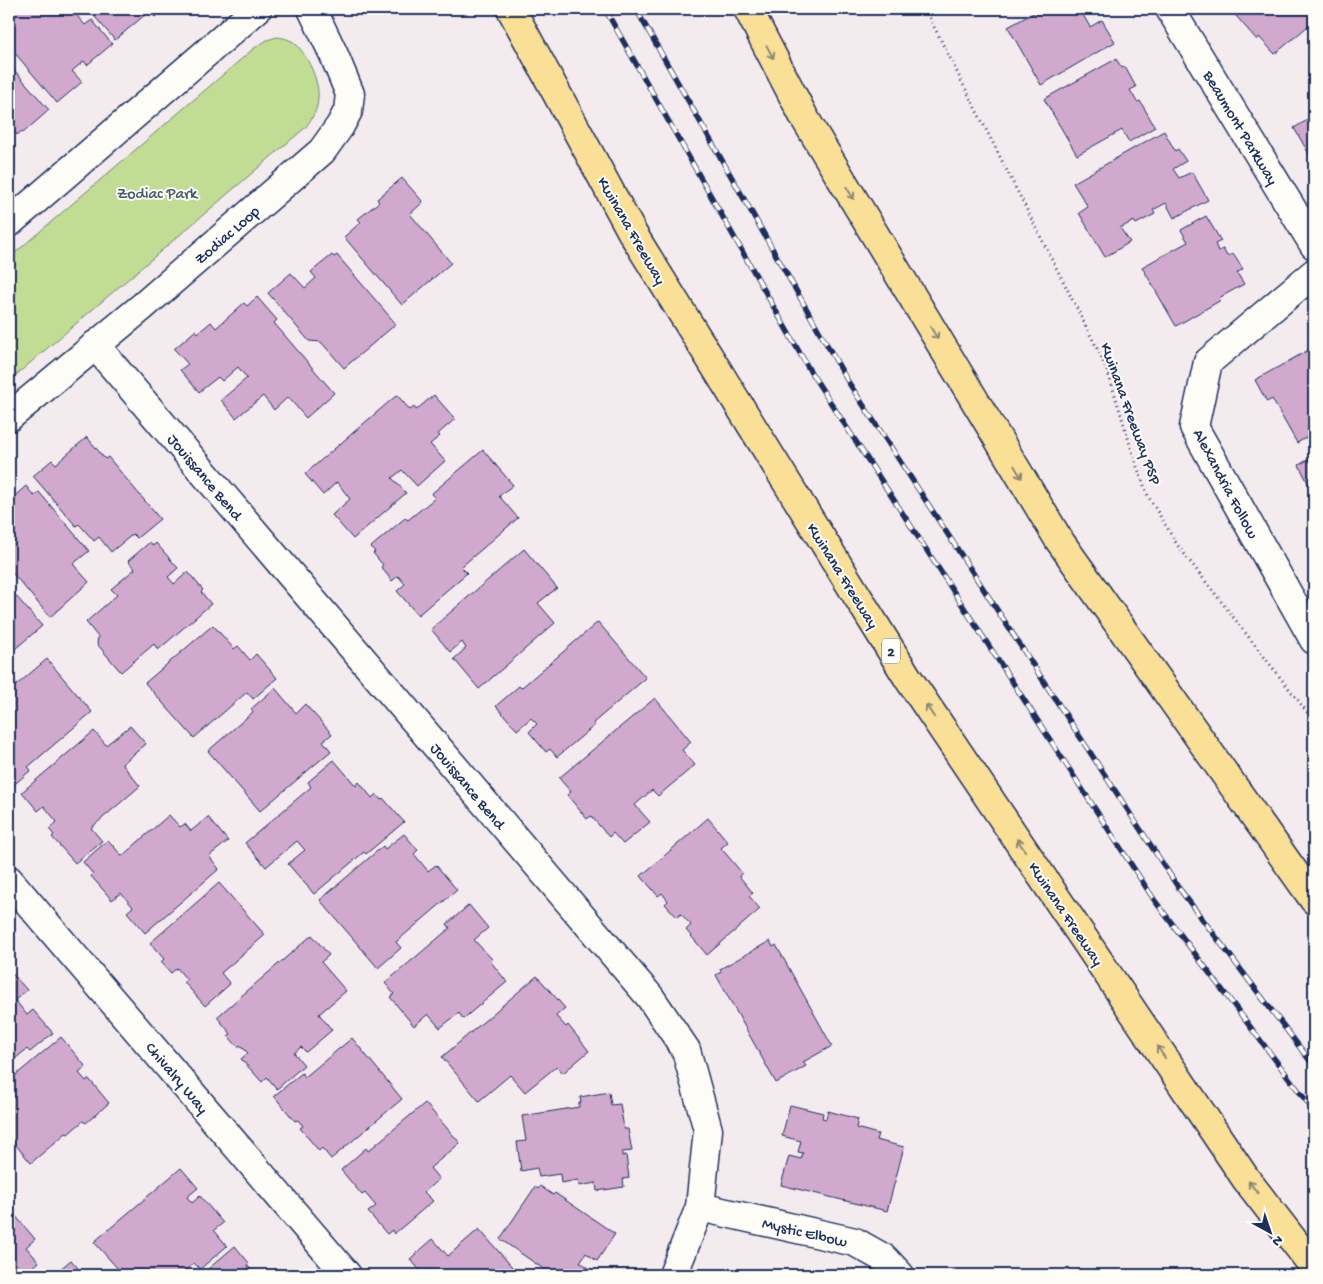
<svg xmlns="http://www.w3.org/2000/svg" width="1323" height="1284" font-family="'Gochi Hand',sans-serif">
<rect width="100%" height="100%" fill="#f4ebef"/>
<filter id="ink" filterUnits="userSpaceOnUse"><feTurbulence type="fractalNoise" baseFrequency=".02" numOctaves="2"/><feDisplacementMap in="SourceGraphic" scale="10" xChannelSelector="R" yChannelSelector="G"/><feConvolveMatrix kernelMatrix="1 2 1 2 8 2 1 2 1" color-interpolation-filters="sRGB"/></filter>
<g filter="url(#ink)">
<!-- green -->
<path fill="#c1dc93" stroke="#6e8678" d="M277,37C284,38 290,39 296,44C307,55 320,82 318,98C318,110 312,118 306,127L9,381V258L253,49L267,40Z"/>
<!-- building -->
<g fill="#d2a9ce" stroke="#1b2f5e">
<path d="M13,9H71L85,25L92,20L112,44L87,65L84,61L72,71L82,82L57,103L9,46V12Z"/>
<path d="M88,9H145L143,11L146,14L115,40Z"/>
<path d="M148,9H164L155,17Z"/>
<path d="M1041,9H1089L1082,13L1090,27L1102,20L1115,42L1041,85L1008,27Z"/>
<path d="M1230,9H1314V21L1275,54L1259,37L1257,40Z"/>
<path d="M1116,59L1122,68L1125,67L1136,87L1130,90L1137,102L1140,101L1155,127L1129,142L1122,130L1077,155L1044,99Z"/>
<path d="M9,64L49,110L23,133L22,131L17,135L15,132L9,137Z"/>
<path d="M1314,116V170L1309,161L1312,159L1294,128Z"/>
<path d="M1164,131L1175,151L1178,149L1186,161L1173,169L1179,178L1192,172L1208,200L1174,218L1166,203L1153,210L1155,214L1136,224L1134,221L1120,228L1130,242L1105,257L1079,213L1088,207L1073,183Z"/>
<path d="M402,178L423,202L410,214L451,263L402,305L344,237L361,222L358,219L379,202L377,199Z"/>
<path d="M1206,216L1221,241L1215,244L1218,251L1223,249L1227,256L1233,254L1243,269L1237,273L1244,284L1219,298L1221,300L1176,326L1142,267L1188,242L1181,230Z"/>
<path d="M332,255L334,257L337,255L396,324L344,368L321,342L309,341L268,293L291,273L305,288L316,278L311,272Z"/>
<path d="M257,297L277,320L274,323L334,393L306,418L288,397L274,410L263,396L236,418L221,400L247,378L238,367L222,381L218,377L199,392L180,370L188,364L174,349L196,330L198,333L211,322L216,328L244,303L247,306Z"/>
<path d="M1314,347V433L1297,443L1272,399L1267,402L1255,380Z"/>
<path d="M397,395L410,410L414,407L416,410L434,395L455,419L438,434L440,436L430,444L445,461L417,486L402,470L392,478L406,493L353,539L332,515L350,499L337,482L323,495L305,474Z"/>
<path d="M87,437L105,459L108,457L160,519L137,538L133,534L111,552L99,537L94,541L79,524L76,526L33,476L52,460L56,464Z"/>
<path d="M483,450L513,485L499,496L518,518L461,567L467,573L418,615L397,591L405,584L398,576L392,581L381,567L383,565L373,553L375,552L371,547L405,518L408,520L435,498L431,494Z"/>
<path d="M1314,456V487L1311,489L1299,465Z"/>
<path d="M26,486L34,496L39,492L89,551L73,564L89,582L50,617L9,569V520L13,516L9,512V501Z"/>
<path d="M150,542L153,546L156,543L178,568L168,577L174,584L188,572L203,590L201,592L211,604L158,650L154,644L121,672L97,644L98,637L86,622L117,595L111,589L135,569L128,561Z"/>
<path d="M524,549L557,588L538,603L555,623L479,689L454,659L466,648L462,642L450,652L431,629Z"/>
<path d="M9,588L42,626L9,654Z"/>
<path d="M598,622L646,678L593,723L595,725L557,757L550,749L546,752L529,732L537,724L531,718L517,730L496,706L519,686L521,688Z"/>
<path d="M213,625L234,649L238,646L250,660L256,654L277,678L253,699L247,692L194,738L145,683Z"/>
<path d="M47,659L92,712L28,767L31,770L9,789V683L13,688Z"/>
<path d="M275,688L296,713L305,704L332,734L323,741L331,751L260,811L208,751L253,712L251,709Z"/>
<path d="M655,698L691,742L682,750L695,765L658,796L652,790L635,805L650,822L623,844L613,833L609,837L591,816L587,819L567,795L571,792L559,778Z"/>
<path d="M130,726L146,744L122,764L140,786L91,828L102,841L75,863L52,837L54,835L49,829L57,822L44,806L38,811L22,792L94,731L106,745Z"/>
<path d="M334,760L356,786L359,782L372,798L376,794L381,800L383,798L404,822L366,854L364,852L314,894L288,864L305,850L297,841L266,867L245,843L311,787L308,782Z"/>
<path d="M169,815L180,827L185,824L191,831L208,817L228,841L209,856L219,869L145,933L127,912L133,907L121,893L112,900L91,876L93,874L83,862L108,840L122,856Z"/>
<path d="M708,818L728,842L721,848L742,873L739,876L753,893L749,896L760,909L707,955L686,930L691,925L681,914L677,917L665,904L668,901L662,893L658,896L641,876Z"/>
<path d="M404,834L418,850L414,854L428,871L436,865L457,890L396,942L401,948L378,968L320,900L383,846L385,849Z"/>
<path d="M219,883L265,935L221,973L230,984L205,1006L184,982L187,980L177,968L171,973L161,962L164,959L150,943Z"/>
<path d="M469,905L488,928L474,940L493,960L491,962L507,982L463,1019L459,1013L440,1028L428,1014L414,1026L390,997L394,994L385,983L450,928L447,924Z"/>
<path d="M312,935L329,955L321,962L346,991L319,1014L332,1030L306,1052L301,1047L294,1053L304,1065L277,1089L267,1077L262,1082L241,1059L248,1053L240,1045L238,1047L228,1036L231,1034L217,1017Z"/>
<path d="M770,941L773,947L776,945L832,1046L803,1062L806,1066L776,1083L716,975L721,972L720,969Z"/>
<path d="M9,970L27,990L15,1000L27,1015L33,1010L53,1033L30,1052L27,1049L11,1062L9,1060Z"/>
<path d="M537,976L565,1008L556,1016L566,1027L568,1025L589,1051L563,1073L557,1066L525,1092L510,1075L479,1101L442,1057Z"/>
<path d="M61,1037L86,1067L79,1073L86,1081L89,1079L109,1103L86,1123L83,1121L68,1134L66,1133L31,1163L9,1137V1081Z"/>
<path d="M352,1038L402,1099L331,1159L322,1148L319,1151L300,1128L303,1126L298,1120L295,1121L274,1096L302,1073L305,1077Z"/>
<path d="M609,1092L611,1105L620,1104L624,1129H628L632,1151L622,1152V1156L626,1155L629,1178L623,1179L624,1187L597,1191L596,1183L579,1186L578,1180L561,1183L560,1174L539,1177L537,1168L521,1171L517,1142L526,1141L522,1116L579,1107V1103H581L580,1097Z"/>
<path d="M425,1103L460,1143L430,1168L439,1179L424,1192L433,1201L394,1234L392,1230L387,1234L368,1212L376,1206L365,1193L362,1195L341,1170L366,1148L368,1151Z"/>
<path d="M790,1105L823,1113L822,1118L826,1119L828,1111L858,1119L856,1128L878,1134L876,1140L904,1147L887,1211L781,1185L789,1156L801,1159L803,1153L798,1152L801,1141L782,1136Z"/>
<path d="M181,1168L198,1188L187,1197L192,1203L200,1196L223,1223L214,1230L227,1246L200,1269L194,1263L180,1275H110L118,1269L94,1242Z"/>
<path d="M540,1186L553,1195L555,1193L615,1234L597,1261L586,1253L580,1262L592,1270L588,1275H546L548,1272L500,1239L535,1187L538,1189Z"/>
<path d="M9,1208L35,1239L26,1247L39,1262L24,1275H9Z"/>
<path d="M479,1229L519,1275H424L410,1259L433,1239L448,1256Z"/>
<path d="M235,1246L249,1263L247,1265L255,1275H201Z"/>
<path d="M71,1260L84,1275H53Z"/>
</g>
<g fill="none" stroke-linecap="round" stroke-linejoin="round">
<!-- minor casing -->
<g stroke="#1b2f5e" stroke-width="31">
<g id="minor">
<path d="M1170,9L1314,245"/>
<path d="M9,223L257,9"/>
<path d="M1314,273L1208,362L1194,427L1314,640"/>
<path d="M95,345L650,997L686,1050L708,1130L700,1207L673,1275"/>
<path d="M9,417L142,307L322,151L340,126L348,111L350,94L334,55L312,9"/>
<path d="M9,880L347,1275"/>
<path d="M700,1207L855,1242L885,1259L900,1275"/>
</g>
</g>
<!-- highway casing -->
<g stroke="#1b2f5e" stroke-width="31">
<g id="highway">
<path d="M511,9L633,234L908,678L1246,1179L1314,1267"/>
<path d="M748,9L804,117L1059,540L1314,900"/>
</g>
</g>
<!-- path -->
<path stroke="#1b2f5e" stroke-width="3" stroke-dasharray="1 4" stroke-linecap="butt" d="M925,9L1100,354L1110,379L1136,464L1148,496L1178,546L1314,721"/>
<!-- minor -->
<use href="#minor" stroke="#fdfcf7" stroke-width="28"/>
<!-- highway -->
<use href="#highway" stroke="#fadf96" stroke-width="28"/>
<!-- rail casing -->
<g stroke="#1b2f5e" stroke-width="5.5">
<g id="rail">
<path d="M605,9L810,371L1155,901L1314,1111"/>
<path d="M636,9L847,380L1178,887L1314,1066"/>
</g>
</g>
<!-- rail -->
<use href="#rail" stroke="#fdfcf7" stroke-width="4" stroke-dasharray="11" stroke-linecap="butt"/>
</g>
<!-- one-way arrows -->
<defs><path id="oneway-shaft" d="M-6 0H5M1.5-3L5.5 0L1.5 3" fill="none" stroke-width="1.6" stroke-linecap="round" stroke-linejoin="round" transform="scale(1.25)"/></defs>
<g stroke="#8a877a">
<use href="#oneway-shaft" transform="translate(770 52) rotate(62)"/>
<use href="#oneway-shaft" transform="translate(850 193) rotate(59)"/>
<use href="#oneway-shaft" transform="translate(934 333) rotate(59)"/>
<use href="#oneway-shaft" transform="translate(1018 472) rotate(59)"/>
<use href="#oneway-shaft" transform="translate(930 711) rotate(-124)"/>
<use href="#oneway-shaft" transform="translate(1021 845) rotate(-124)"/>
<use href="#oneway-shaft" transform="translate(1161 1052) rotate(-124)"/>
<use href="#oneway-shaft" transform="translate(1253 1187) rotate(-128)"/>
</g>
</g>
<g text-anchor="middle" stroke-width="4" stroke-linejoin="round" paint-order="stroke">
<!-- shield labels -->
<rect fill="#fdfcf7" stroke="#5f6c8c" stroke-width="1" x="882" y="638.5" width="18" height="25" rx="4"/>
<g font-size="15" font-weight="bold" fill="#1b2f5e">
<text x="891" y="656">2</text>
</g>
<!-- street labels -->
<g font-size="16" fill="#1b2f5e" stroke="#fdfcf7">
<text transform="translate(1242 127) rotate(59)" y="6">Beaumont Parkway</text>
<text transform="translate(633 230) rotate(60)" y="6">Kwinana Freeway</text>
<text transform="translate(226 234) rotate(-41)" y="6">Zodiac Loop</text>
<text transform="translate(1132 413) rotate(70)" y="6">Kwinana Freeway PSP</text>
<text transform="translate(206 476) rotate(50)" y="6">Jouissance Bend</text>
<text transform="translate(1227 483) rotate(62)" y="6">Alexandria Follow</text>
<text transform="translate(844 575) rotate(58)" y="6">Kwinana Freeway</text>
<text transform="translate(469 785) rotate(50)" y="6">Jouissance Bend</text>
<text transform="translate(1067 913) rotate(56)" y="6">Kwinana Freeway</text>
<text transform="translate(178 1077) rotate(50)" y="6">Chivalry Way</text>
<text transform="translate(805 1231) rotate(13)" y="6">Mystic Elbow</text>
</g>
<!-- park labels -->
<g font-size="16" fill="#445a6b" stroke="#fdfcf7">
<text x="157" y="198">Zodiac Park</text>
</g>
</g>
<!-- margin -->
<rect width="1323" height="1284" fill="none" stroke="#fdfcf7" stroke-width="30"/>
<rect x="15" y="15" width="1293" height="1254" fill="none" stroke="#1b2f5e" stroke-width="2" filter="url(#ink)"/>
<!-- north arrow -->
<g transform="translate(1270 1232) rotate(140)" stroke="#fdfcf7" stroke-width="4" paint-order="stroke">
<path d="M0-4L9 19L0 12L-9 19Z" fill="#1b2f5e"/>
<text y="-8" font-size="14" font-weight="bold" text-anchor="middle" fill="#1b2f5e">N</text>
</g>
</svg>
